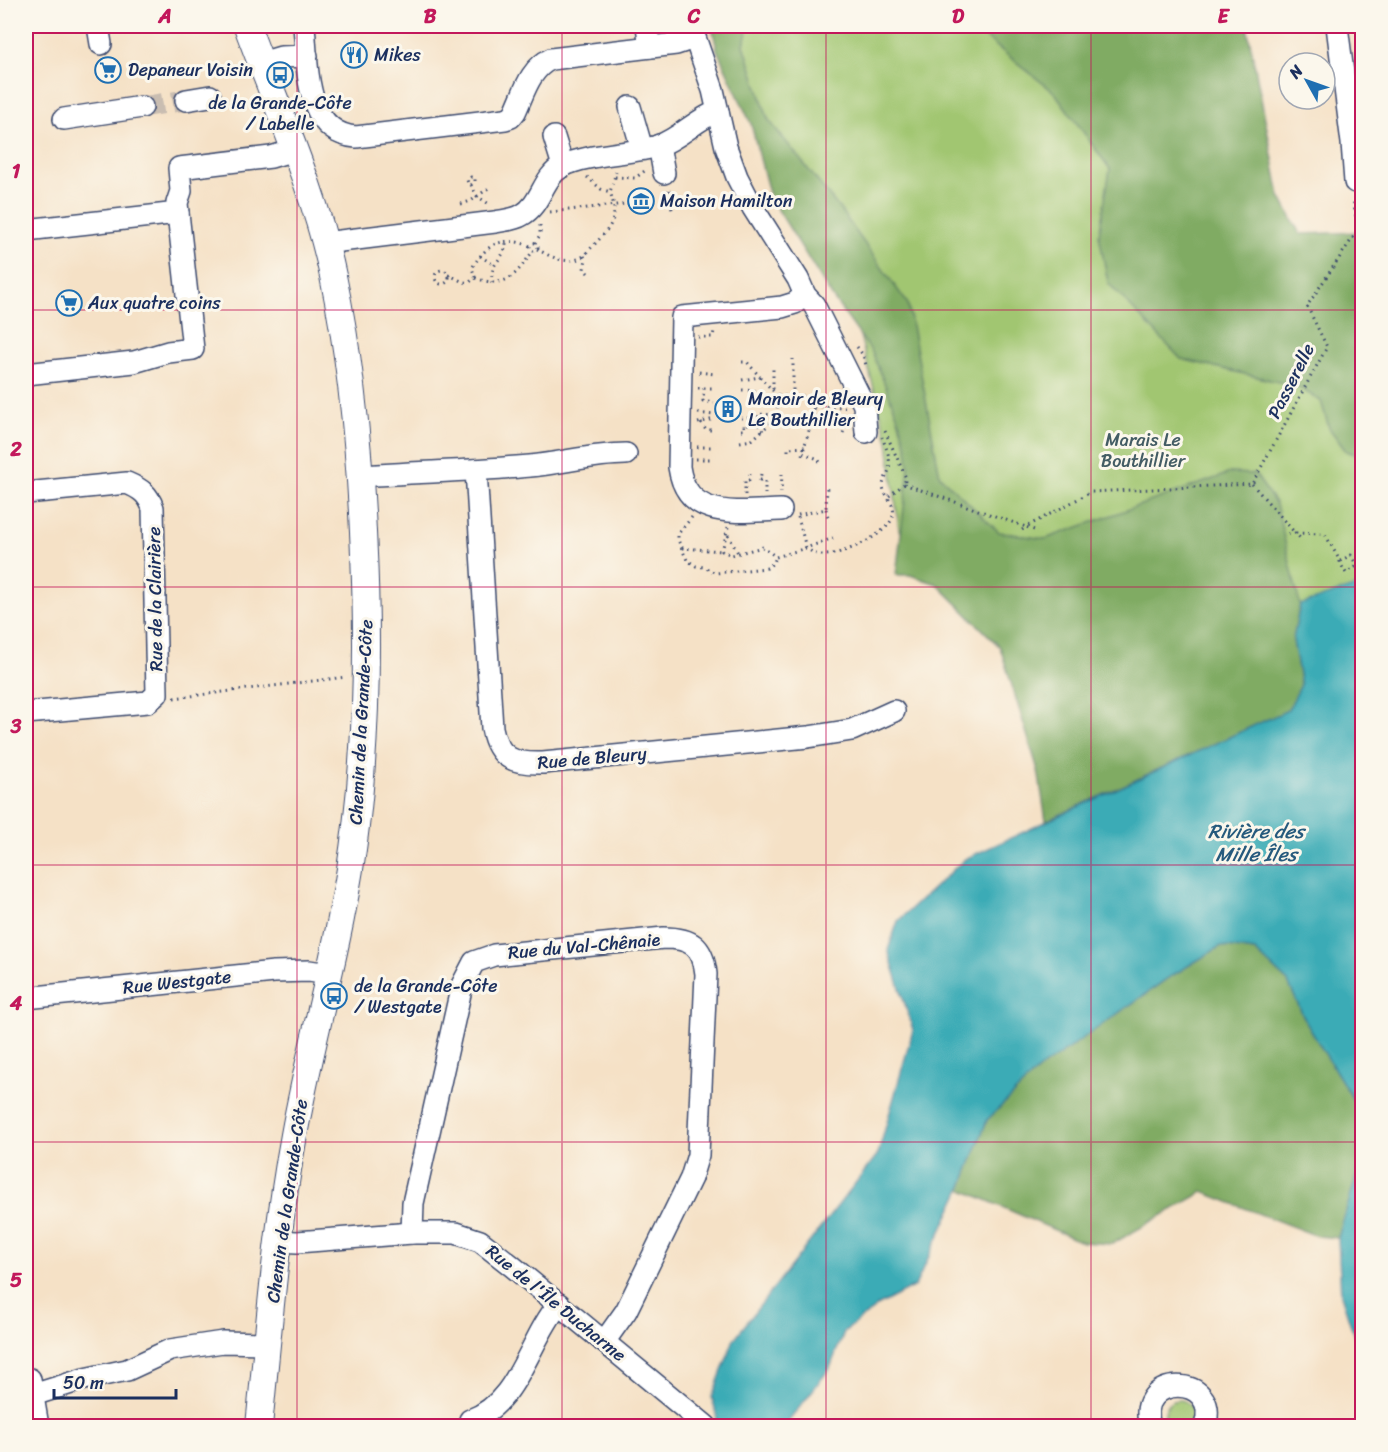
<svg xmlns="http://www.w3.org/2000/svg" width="1388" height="1452" font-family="Sriracha,sans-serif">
<rect width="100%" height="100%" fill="#fbf7ec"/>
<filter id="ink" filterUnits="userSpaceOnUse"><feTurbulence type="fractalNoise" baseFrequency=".0167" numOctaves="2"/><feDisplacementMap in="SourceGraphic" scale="12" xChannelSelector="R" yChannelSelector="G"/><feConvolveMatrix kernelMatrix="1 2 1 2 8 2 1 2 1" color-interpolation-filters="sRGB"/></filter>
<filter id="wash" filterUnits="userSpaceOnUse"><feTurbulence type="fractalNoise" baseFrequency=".008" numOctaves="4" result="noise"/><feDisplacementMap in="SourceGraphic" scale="24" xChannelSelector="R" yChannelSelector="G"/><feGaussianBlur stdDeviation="1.35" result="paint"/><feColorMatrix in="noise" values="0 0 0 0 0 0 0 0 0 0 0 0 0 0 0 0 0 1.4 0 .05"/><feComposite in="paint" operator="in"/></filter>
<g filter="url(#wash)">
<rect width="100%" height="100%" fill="#f5e1c6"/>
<!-- green -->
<g fill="#a1c671" stroke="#5e7a68" stroke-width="1.5">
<path d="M744,26H1181L1218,244L1362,240V602L1296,637L990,609L899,530L888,442L859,332L772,124L768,119L744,45L746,33Z"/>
<circle cx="1179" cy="1414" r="14"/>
</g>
<!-- forest -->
<g fill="#80ab63" stroke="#4e6d60" stroke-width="1.5">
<path d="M712,26H748L744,45L768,119L839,208L908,304L940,476L999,532L1045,539L1230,473L1255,474L1276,504L1300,605L1293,640L1301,685L1288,710L1046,821L1038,770L1000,647L937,584L910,575H896L909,466L907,448L897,415L872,352L833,298L770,197L751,124L717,50Z"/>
<path d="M971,26H1247L1280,196L1300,234L1362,232V456L1346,451L1329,428L1321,401L1296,386L1181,359L1108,283L1099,235L1110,169L1055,93Z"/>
<path d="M1221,946L1255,951L1288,982L1307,1024L1357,1106L1362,1141V1158L1338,1238L1317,1236L1203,1192L1112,1244L1082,1242L961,1189L987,1120L1038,1070L1168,978Z"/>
</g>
<!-- water -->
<g fill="#3aabb6" stroke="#2a6d8a" stroke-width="1.5">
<path d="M1362,584V1141L1357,1106L1307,1024L1288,982L1255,951L1221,946L1168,978L1038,1070L987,1120L961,1189L915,1286L879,1305L844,1332L830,1368L785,1426H711L717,1418L712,1397L734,1339L878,1154L913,1030L888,950L898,921L965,859L1288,710L1301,685L1293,640L1300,605Z"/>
<path d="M1362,1158V1360L1341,1295L1338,1238Z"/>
</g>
</g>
<g filter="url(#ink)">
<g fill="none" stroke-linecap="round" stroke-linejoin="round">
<!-- minor-tunnel -->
<path stroke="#c9bdb1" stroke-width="21" stroke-dasharray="21 10" stroke-linecap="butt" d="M142,107L186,100"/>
<!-- minor casing -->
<g stroke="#3c4a6e" stroke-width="24">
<g id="minor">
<path d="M98,26L101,44"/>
<path d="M304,26C308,65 304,133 356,137L505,119L511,117L515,112C524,93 530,68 551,59L676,44L694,38"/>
<path d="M647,26L650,47"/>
<path d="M691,26L713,90L726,147L737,177L753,208L798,279L805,295L814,305L864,405L866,432"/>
<path d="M1337,26L1352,143L1355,182"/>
<path d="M261,63L281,57L307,56"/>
<path d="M186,100L210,96"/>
<path d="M630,107L642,149"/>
<path d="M64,119L142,107"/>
<path d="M554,137L563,166"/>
<path d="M659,145L664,173"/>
<path d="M178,213L177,203L181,191L179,168L271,157L294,150"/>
<path d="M26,230L178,213L193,349L168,352L134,362L26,374"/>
<path d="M324,243L495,222C504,220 514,220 522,215C542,204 542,177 563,166C586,154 631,154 658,146C681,138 696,119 718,111"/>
<path d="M476,470L492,728C498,759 514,764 543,763L808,737L852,730L894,711"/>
<path d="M360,476C417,472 474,471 530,466C563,463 593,454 626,454"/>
<path d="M26,493L127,483C141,489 148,494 153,508L157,694L148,702L26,713"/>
<path d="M781,510C740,511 687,522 679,467L682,317L782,307L795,303L805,295"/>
<path d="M26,998L274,972L309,971L329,974"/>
<path d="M412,1233L413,1203L462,985L474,962L494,955L664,938C691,938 703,946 706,974L698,1155L691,1178L626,1311L604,1342"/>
<path d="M278,1241L297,1242L412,1233H456L480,1241L512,1266L706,1426"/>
<path d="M30,1379L38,1426"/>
<path d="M33,1395L84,1379L127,1370L170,1350L223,1342L268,1343"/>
<path d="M470,1420C519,1403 528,1341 559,1304"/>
<path d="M1150,1426C1134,1373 1222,1373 1205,1426"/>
</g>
</g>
<!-- major casing -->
<g stroke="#3c4a6e" stroke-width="28">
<path id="major" d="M247,26C277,108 315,190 333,276C351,361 359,446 363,532C368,630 368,728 356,826C344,930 313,1031 294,1135C276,1231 269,1329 259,1426"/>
</g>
<!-- path -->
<g stroke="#3c4a6e" stroke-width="3" stroke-dasharray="1.5 4.5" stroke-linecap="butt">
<path d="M587,177L601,189L610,192L616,172"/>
<path d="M615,177L635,178L646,170"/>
<path d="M471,185L475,182V179L471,177L467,180L468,183L471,185L477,196L489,204"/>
<path d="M669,190L672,210"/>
<path d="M461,204L471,201L490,187"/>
<path d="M550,212L635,203"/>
<circle cx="534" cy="247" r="4"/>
<path d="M535,243L540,235V225"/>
<path d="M537,249C549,256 564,264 578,259C584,257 588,251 592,247C610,228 620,219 610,192"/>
<path d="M480,256L494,265"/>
<path d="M584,256L586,259L584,269L590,275"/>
<circle cx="442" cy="277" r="7"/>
<path d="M448,275C456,277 462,284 470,282L475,277L472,268C486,244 503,235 530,246"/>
<path d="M475,278C507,289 515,276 533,251"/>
<path d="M492,283C489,260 506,260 506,242"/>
<path d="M698,337H713L714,331"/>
<path d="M857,347L863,355L866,365"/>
<path d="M742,362H747L760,377"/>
<path d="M699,372L715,374"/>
<path d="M742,380L760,377L778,396"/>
<path d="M698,388H714"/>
<path d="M704,388L703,401L714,403"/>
<path d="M773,389V367"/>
<path d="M742,390L761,391L760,399H778"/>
<path d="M778,396H814L813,417H777Z"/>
<path d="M793,396V359"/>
<path d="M814,406L845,407"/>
<path d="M698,413L714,415"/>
<path d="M741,418H758V414L777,415"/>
<path d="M698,423L714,419"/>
<path d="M701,423L706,430H713"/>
<path d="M741,430H744V424H758L763,431"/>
<path d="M885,431L906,478L904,484"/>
<path d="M843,433L846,423"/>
<path d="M740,442L752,440L777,417"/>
<path d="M697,447H713"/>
<path d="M788,451V448L805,447"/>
<path d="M803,453L818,459L820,462"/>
<path d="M802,455L813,417"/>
<path d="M696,459H713"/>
<path d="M761,474L760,480H765V494"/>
<path d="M904,484L1026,527L1091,492L1252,484L1327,347L1307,306L1358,230L1353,199"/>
<path d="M1252,484L1295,533L1325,534L1340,561L1351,555L1362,576"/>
<path d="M781,493L782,474"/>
<path d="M745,495V480H749L750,474"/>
<path d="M889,496L904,484"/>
<path d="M826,509L828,517"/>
<path d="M798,515L826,509L827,485"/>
<path d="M692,517L678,534V540L687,560L696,566L704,567L716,573L767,568L774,562L776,557"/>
<path d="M798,517L806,548L833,538"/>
<path d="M728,527L722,551L732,555L763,547L776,557L806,548C812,552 816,555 823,555C841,556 888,535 893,516C896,503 884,497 883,486C883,480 888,475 889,469C891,458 886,447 882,437"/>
<path d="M1022,530L1026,527L1034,530"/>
<path d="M1288,534L1295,533L1302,540"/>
<path d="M728,535L738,553"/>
<path d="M682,548L722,551"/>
<path d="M1340,561V563L1346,573L1357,566"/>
<path d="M174,698L346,677"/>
</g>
<!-- minor -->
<use href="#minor" stroke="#fff" stroke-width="21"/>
<!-- major -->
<use href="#major" stroke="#fff" stroke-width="26"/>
</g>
</g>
<!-- grid -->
<path fill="none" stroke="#c2185b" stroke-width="1.5" stroke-opacity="0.55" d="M297,26V1426M562,26V1426M826,26V1426M1091,26V1426M26,310H1362M26,587H1362M26,865H1362M26,1142H1362"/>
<!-- icons -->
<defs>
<g id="restaurant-ring" transform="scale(1.35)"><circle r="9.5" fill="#fbf7ec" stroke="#1f6fb2" stroke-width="1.5"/><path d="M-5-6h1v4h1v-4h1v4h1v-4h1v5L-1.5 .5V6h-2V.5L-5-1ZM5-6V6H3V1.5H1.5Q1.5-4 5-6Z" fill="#1f6fb2"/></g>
<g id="supermarket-ring" transform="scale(1.35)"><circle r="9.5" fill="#fbf7ec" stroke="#1f6fb2" stroke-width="1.5"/><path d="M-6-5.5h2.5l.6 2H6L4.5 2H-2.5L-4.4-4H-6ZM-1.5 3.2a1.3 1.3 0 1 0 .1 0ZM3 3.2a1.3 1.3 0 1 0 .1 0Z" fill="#1f6fb2"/></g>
<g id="bus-ring" transform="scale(1.35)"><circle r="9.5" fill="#fbf7ec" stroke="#1f6fb2" stroke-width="1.5"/><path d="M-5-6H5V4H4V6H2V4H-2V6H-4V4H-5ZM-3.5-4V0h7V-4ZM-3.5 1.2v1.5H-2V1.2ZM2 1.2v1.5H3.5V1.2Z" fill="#1f6fb2"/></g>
<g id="museum-ring" transform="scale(1.35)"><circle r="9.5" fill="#fbf7ec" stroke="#1f6fb2" stroke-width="1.5"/><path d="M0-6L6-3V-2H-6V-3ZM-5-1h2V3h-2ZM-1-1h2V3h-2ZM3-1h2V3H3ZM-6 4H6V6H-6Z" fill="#1f6fb2"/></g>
<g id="building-ring" transform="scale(1.35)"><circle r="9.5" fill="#fbf7ec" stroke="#1f6fb2" stroke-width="1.5"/><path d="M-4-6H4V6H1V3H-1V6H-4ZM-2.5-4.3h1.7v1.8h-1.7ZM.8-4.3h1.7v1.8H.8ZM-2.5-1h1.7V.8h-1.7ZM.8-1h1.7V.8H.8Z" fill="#1f6fb2"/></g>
</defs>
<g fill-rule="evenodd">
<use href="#restaurant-ring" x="354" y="55"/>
<use href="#supermarket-ring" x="108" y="70"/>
<use href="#bus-ring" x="280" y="75"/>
<use href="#museum-ring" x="641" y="201"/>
<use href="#supermarket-ring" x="69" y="303"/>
<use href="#building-ring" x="728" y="409"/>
<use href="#bus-ring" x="334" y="996"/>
</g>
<g text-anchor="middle" stroke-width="6" stroke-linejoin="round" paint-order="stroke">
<!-- poi labels -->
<g font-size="18" fill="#1b2f5e" stroke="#fbf7ec" text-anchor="start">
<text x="374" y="61">Mikes</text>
<text x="128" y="76">Depaneur Voisin</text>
<text x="280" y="109" text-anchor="middle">de la Grande-Côte<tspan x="280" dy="21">/ Labelle</tspan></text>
<text x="660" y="207">Maison Hamilton</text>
<text x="88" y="309">Aux quatre coins</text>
<text x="748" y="405">Manoir de Bleury<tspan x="748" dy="21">Le Bouthillier</tspan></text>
<text x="354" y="992">de la Grande-Côte<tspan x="354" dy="21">/ Westgate</tspan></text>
</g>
<!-- street labels -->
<g font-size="18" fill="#1b2f5e" stroke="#fbf7ec">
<text transform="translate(1291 381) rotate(-63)" y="6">Passerelle</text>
<text transform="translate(155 599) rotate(-91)" y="6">Rue de la Clairière</text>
<text transform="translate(361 722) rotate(-87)" y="6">Chemin de la Grande-Côte</text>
<text transform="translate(592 758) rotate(-5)" y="6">Rue de Bleury</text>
<text transform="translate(584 946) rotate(-5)" y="6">Rue du Val-Chênaie</text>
<text transform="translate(177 982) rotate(-6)" y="6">Rue Westgate</text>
<text transform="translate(287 1201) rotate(-82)" y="6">Chemin de la Grande-Côte</text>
<text transform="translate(556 1303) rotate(39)" y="6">Rue de l'Île Ducharme</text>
</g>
<!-- park labels -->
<g font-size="18" fill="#435c64" stroke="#fbf7ec">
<text x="1143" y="446">Marais Le<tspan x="1143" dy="21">Bouthillier</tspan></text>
</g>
<!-- water labels -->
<g font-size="20" font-style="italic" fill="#265a7d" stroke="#fbf7ec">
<text x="1256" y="838">Rivière des<tspan x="1256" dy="23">Mille Îles</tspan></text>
</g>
</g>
<!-- margin -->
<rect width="1388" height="1452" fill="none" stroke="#fbf7ec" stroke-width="66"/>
<!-- north arrow -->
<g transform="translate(1307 81) rotate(310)"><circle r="28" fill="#fbf7ec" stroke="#a1a7b3" stroke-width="1.5"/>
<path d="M0-4.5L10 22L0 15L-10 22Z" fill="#1f6fb2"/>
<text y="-9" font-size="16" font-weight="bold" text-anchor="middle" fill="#1b2f5e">N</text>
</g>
<!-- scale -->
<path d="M54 1389v9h122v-9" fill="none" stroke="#1b2f5e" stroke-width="3"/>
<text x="63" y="1389" font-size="18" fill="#1b2f5e" stroke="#fbf7ec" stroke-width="4.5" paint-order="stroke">50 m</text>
<rect x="33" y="33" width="1322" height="1386" fill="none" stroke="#c2185b" stroke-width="2"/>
<g font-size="20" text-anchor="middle" font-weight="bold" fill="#c2185b">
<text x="165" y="23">A</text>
<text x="430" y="23">B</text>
<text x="694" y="23">C</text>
<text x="958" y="23">D</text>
<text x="1223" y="23">E</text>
<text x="16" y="178">1</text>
<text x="16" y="456">2</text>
<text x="16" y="733">3</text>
<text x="16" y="1010">4</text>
<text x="16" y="1287">5</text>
</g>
</svg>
